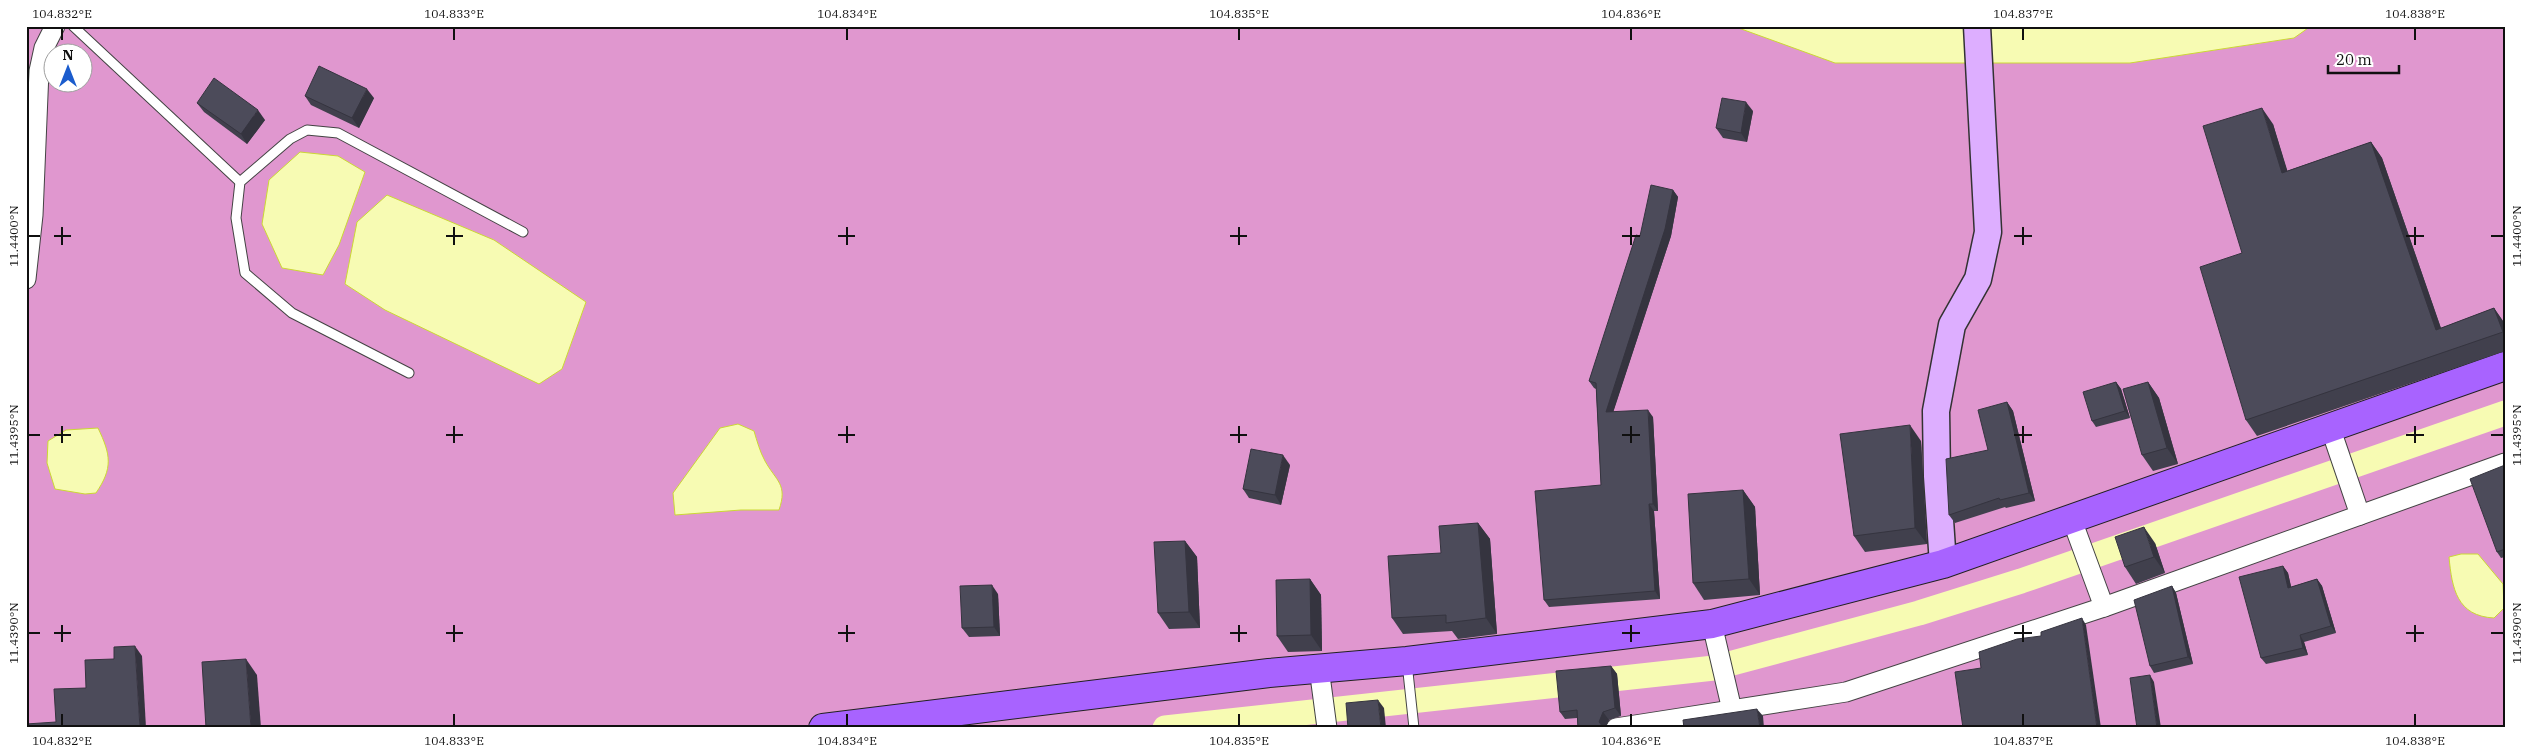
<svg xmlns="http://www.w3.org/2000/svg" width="2531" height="754" font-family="'IBM Plex Serif',serif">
<rect width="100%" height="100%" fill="#f9f3ff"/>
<!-- forest -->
<path fill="#e097cf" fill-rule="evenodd" d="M26,26H2505V728H26ZM52,52H82V82H52Z"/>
<!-- water -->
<g fill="#f7fbb3" stroke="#cbd834">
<path d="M1733,26H2311L2294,38L2130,63H1835Z"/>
<path d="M300,152L338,156L365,172L339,245L323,275L282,268L262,224L269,180Z"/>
<path d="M387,195L494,240L586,302L562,369L539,384L385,310L345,284L357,222Z"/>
<path d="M738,424L754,431C757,441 760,452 765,461C776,481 788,484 779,510H741L675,515L673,493L720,428Z"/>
<path d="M98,428C111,455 113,468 96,493L85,494L55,489L47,463L48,441L66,430Z"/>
<path d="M2461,554H2478L2503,584L2504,608L2494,618C2457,616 2452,589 2449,557Z"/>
</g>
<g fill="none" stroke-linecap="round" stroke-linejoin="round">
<!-- canal -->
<path stroke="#f7fbb3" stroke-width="25" d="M1165,728L1714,668L1919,613L2021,581L2505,413"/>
<!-- lane casing -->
<g stroke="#434343" stroke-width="11">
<g id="lane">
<path d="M73,26L240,182"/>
<path d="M409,373L292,313L245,273L236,218L240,182L290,139L307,130L338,133L523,232"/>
<path d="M1407,663L1414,728"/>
</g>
</g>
<!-- street casing -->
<g stroke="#434343" stroke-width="21">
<g id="street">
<path d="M26,279L33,215L39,71L44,48L55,26"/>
<path d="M2330,427L2360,515"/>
<path d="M2072,520L2104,607"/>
<path d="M1712,624L1732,710"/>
<path d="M1319,668L1327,728"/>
<path d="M1616,728L1846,692L2104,607L2505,463"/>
</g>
</g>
<!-- secondary casing -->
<g stroke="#323232" stroke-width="29">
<path id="secondary" d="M1943,564L1937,476L1936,411L1952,325L1978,279L1988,232L1977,26"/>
</g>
<!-- primary casing -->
<g stroke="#212121" stroke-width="30">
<path id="primary" d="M823,728L1269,673L1407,661L1712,624L1943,564L2505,366"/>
</g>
<!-- lane -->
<use href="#lane" stroke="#fff" stroke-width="9"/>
<!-- street -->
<use href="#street" stroke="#fff" stroke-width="19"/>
<!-- secondary -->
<use href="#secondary" stroke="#ddaeff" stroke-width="26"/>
<!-- primary -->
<use href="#primary" stroke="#a863ff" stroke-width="28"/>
</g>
<!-- wall -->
<g fill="#41404d">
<path d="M305,96L374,98L359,128L311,105Z"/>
<path d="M197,103L265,120L247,144L204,112Z"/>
<path d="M1753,111L1747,142L1723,138L1716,128Z"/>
<path d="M2273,124L2287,171L2371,142L2382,158L2441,328L2494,308L2505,324V351L2257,436L2246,420L2242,253Z"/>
<path d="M1673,190L1678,197L1671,236L1613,412L1653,417L1658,511H1654L1660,599L1549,607L1544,600L1601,485L1596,389L1594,388L1589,381L1640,236Z"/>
<path d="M2116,382L2121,389L2130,418L2096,427L2092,421Z"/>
<path d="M2148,382L2159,398L2178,464L2153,471L2142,455Z"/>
<path d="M2007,402L2013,411L2035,501L2006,508L2005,507L1955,523L1949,515L1988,450Z"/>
<path d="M1921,441L1927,544L1865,552L1854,536Z"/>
<path d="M1290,465L1281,505L1249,498L1243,489Z"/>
<path d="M2505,465V557L2501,558L2497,552Z"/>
<path d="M1743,490L1755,507L1760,595L1704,600L1693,583Z"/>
<path d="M1478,523L1490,539L1497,634L1458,639L1452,631L1403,634L1392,618L1441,553Z"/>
<path d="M1185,541L1197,557L1200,628L1169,629L1158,613Z"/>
<path d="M2155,543L2165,573L2136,584L2125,567Z"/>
<path d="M2283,566L2288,573L2291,587L2317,579L2322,586L2336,633L2304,642L2308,655L2266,664L2261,658Z"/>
<path d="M1310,579L1321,595L1322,651L1288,652L1277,636Z"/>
<path d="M2172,586L2176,593L2193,664L2154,673L2150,666Z"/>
<path d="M998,594L1000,636L969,637L962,628Z"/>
<path d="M1611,666L1617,674L1621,716L1609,720L1605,728H1578L1577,718L1565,719L1560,712Z"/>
</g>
<!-- shaded-wall -->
<g fill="#35343f">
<path d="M367,89L374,98L359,128L352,118Z"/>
<path d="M1746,102L1753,111L1747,142L1741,133Z"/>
<path d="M2262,108L2273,124L2293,189L2282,173Z"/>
<path d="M258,110L265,120L247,144L241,134Z"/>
<path d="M2371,142L2382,158L2447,346L2436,330Z"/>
<path d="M1673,190L1678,197L1671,236L1611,419L1606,412Z"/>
<path d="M2494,308L2505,324V334L2503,332Z"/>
<path d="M2116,382L2121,389L2130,418L2125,411Z"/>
<path d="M2148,382L2159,398L2178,464L2167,448Z"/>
<path d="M2007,402L2013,411L2035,501L2029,493Z"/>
<path d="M1648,410L1653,417L1658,511L1653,504Z"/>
<path d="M1910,425L1921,441L1927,544L1915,528Z"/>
<path d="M1283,455L1290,465L1281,505L1275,495Z"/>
<path d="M1743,490L1755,507L1760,595L1749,579Z"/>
<path d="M1649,504L1654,511L1660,599L1655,591Z"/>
<path d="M1478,523L1490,539L1497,634L1486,618Z"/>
<path d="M2144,527L2155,543L2165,573L2154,557Z"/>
<path d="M1185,541L1197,557L1200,628L1189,612Z"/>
<path d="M2283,566L2288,573L2293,595L2288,588Z"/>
<path d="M1310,579L1321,595L1322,651L1311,635Z"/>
<path d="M2317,579L2322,586L2336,633L2331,626Z"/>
<path d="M992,585L998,594L1000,636L994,627Z"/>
<path d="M2172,586L2176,593L2193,664L2188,657Z"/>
<path d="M2082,618L2086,625L2101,728H2097Z"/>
<path d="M2300,635L2304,642L2308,655L2303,648Z"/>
<path d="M135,646L142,656L146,728H140Z"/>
<path d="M246,659L257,675L261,728H251Z"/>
<path d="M1611,666L1617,674L1621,716L1615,708Z"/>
<path d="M2150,675L2154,682L2161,728H2157Z"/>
<path d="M1378,700L1384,708L1386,728H1381Z"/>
<path d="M1757,709L1763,716L1764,728H1760Z"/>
<path d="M1603,712L1609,720L1605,728H1604L1599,722Z"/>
</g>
<!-- building -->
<g fill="#4c4b5a" stroke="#35343f">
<path d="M319,66L367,89L352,118L305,96Z"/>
<path d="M214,78L258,110L241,134L197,103Z"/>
<path d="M1722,98L1746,102L1741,133L1716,128Z"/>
<path d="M2262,108L2282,173L2371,142L2436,330L2494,308L2503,332L2246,420L2200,267L2242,253L2203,126Z"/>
<path d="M1651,185L1673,190L1665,229L1606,412L1648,410L1653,504H1649L1655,591L1544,600L1535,491L1601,485L1596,383L1589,381L1636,235L1640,236Z"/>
<path d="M2116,382L2125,411L2092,421L2083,392Z"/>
<path d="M2148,382L2167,448L2142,455L2123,389Z"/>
<path d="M2007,402L2029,493L2000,500L1999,498L1949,515L1946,459L1988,450L1978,410Z"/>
<path d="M1910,425L1915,528L1854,536L1840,434Z"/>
<path d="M1251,449L1283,455L1275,495L1243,489Z"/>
<path d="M2505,465V549L2497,552L2470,479Z"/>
<path d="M1743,490L1749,579L1693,583L1688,494Z"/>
<path d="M1478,523L1486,618L1446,623V615L1392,618L1388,556L1441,553L1439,526Z"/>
<path d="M2144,527L2154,557L2125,567L2115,537Z"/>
<path d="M1185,541L1189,612L1158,613L1154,542Z"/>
<path d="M2283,566L2288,588L2317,579L2331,626L2300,635L2303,648L2261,658L2239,577Z"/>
<path d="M1310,579L1311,635L1277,636L1276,580Z"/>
<path d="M992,585L994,627L962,628L960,586Z"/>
<path d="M2172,586L2188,657L2150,666L2134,600Z"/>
<path d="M2082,618L2097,728H1963L1955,672L1981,668L1979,652L2017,639L2041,636V632Z"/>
<path d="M135,646L140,728H26V724L56,722L54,689L86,688L85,660L114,659V647Z"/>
<path d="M246,659L251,728H206L202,662Z"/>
<path d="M1611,666L1615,708L1603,712L1599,722L1604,728H1578L1577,710L1560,712L1556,671Z"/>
<path d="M2150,675L2157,728H2137L2130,678Z"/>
<path d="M1378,700L1381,728H1348L1346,703Z"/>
<path d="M1757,709L1760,728H1684L1683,720Z"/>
</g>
<!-- ticks -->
<path fill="none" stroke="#101010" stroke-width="2" d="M62,28V40M454,28V40M847,28V40M1239,28V40M1631,28V40M2023,28V40M2415,28V40M62,227V245M454,227V245M847,227V245M1239,227V245M1631,227V245M2023,227V245M2415,227V245M28,236H40M54,236H71M446,236H463M838,236H855M1230,236H1247M1622,236H1640M2014,236H2032M2406,236H2424M2491,236H2504M62,426V443M454,426V443M847,426V443M1239,426V443M1631,426V443M2023,426V443M2415,426V443M28,435H40M54,435H71M446,435H463M838,435H855M1230,435H1247M1622,435H1640M2014,435H2032M2406,435H2424M2491,435H2504M62,625V642M454,625V642M847,625V642M1239,625V642M1631,625V642M2023,625V642M2415,625V642M28,633H40M54,633H71M446,633H463M838,633H855M1230,633H1247M1622,633H1640M2014,633H2032M2406,633H2424M2491,633H2504M62,714V726M454,714V726M847,714V726M1239,714V726M1631,714V726M2023,714V726M2415,714V726"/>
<!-- border -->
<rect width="2531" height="754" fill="none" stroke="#ffffff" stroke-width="55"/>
<!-- north arrow -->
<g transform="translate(68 68)"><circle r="24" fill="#ffffff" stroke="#9f9f9f"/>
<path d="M0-4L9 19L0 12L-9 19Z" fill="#1b5ccd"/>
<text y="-8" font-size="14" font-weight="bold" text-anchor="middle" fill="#101010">N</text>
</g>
<!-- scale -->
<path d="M2328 65v8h71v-8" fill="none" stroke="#101010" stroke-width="2.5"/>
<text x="2336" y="65" font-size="15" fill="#101010" stroke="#ffffff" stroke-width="4" paint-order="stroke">20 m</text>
<rect x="28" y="28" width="2476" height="698" fill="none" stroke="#101010" stroke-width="2"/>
<g font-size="12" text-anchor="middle" fill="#101010">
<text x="62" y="18">104.832°E</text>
<text x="454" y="18">104.833°E</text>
<text x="847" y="18">104.834°E</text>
<text x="1239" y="18">104.835°E</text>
<text x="1631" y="18">104.836°E</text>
<text x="2023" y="18">104.837°E</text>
<text x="2415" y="18">104.838°E</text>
<text transform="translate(14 236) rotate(-90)" y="4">11.4400°N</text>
<text transform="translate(2517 236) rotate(-90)" y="4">11.4400°N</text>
<text transform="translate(14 435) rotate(-90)" y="4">11.4395°N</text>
<text transform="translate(2517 435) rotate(-90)" y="4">11.4395°N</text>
<text transform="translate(14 633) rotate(-90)" y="4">11.4390°N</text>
<text transform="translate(2517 633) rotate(-90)" y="4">11.4390°N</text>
<text x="62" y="745">104.832°E</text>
<text x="454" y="745">104.833°E</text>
<text x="847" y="745">104.834°E</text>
<text x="1239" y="745">104.835°E</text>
<text x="1631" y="745">104.836°E</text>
<text x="2023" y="745">104.837°E</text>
<text x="2415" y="745">104.838°E</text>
</g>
</svg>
